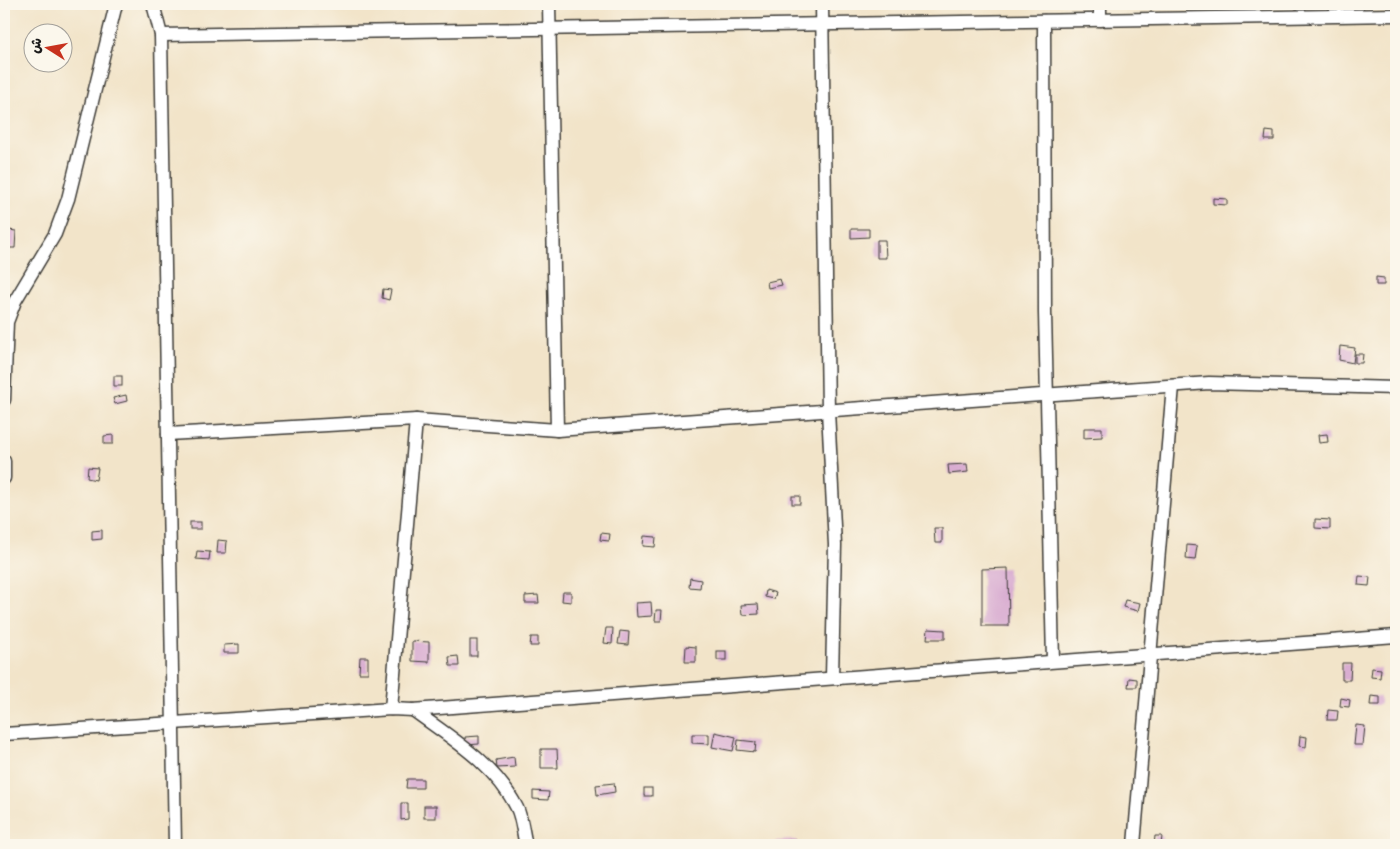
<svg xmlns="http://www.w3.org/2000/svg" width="1400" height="849" font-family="Mali,'Playpen Sans Arabic',sans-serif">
<rect width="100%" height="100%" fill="#fbf7ec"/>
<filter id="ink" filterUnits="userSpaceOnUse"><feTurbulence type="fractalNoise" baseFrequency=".02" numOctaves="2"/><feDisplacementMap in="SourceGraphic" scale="10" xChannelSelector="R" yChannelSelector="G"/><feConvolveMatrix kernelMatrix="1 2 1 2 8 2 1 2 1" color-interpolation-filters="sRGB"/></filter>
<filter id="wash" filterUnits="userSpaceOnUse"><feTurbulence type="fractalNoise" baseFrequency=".0096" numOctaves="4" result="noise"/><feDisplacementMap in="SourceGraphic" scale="20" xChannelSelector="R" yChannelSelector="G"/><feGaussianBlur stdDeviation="1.12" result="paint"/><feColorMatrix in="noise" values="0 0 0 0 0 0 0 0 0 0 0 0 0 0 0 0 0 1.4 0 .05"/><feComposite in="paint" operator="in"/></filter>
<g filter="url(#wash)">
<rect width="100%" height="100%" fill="#f2e4c9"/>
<g id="blocks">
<!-- building -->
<g fill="#d9add1">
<path d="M1266,131L1274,132V140H1265Z"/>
<path d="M1213,198L1227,199V205L1213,204Z"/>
<path d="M851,229H869V237L851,238Z"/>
<path d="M9,230L16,231L15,248H8Z"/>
<path d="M877,240H885L886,258H877Z"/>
<path d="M1376,277L1384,278V285H1376Z"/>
<path d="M780,279L782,285L768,288L767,282Z"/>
<path d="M383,289L391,290L389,300L382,298Z"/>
<path d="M1340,346L1355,348L1353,363L1339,360Z"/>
<path d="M1355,354H1363L1362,363H1355Z"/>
<rect x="114" y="376" width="8" height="10"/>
<path d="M126,395L127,401L115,404L113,398Z"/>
<path d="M1084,428H1102V437L1084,438Z"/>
<path d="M1327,434L1328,442L1319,443L1318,435Z"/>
<path d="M113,435V444H104V436Z"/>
<path d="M967,464L968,472L949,474L948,465Z"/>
<path d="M88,467L98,468L96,480L87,478Z"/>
<rect x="792" y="496" width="8" height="8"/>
<path d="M1315,519L1330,520V529L1315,528Z"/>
<rect x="190" y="522" width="11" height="7"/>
<path d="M934,528H942V543H935Z"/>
<path d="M102,530V539L92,540V531Z"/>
<path d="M601,533L610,534L609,541L600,540Z"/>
<path d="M644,536L656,537L655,547L643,546Z"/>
<path d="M218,540L227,541L226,553H217Z"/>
<path d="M1187,545L1197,546L1195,560L1186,559Z"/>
<path d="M197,551L210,552L209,560L196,559Z"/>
<path d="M1008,568L1009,626H982V569Z"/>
<path d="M1359,576L1370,577L1369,586L1358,585Z"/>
<path d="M690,578L701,580L700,588L689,587Z"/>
<path d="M766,590L776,593L774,599L765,597Z"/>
<path d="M563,592H571V602L562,601Z"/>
<path d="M538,595L539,603H525V596Z"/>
<path d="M1125,600L1140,603L1138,611L1123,607Z"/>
<path d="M651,602L652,616L637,617L636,603Z"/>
<path d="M758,604L759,614L742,615L741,605Z"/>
<path d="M656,610H662L661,621H655Z"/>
<path d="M606,628H613L612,644L604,643Z"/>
<path d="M928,629L945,630V639H927Z"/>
<path d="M620,631L629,632L628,645L618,644Z"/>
<path d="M531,637H538V646H530Z"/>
<rect x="470" y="640" width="7" height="16"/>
<path d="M412,641L429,642V662L412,661Z"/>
<path d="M239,644V653H224V645Z"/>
<path d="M686,646L696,647V662H685Z"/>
<rect x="717" y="651" width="9" height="9"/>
<path d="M458,656L459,666H450L449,657Z"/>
<path d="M360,657H368V673H359Z"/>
<path d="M1342,663H1351L1350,680H1342Z"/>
<path d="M1372,668L1381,669L1380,678L1371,677Z"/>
<path d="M1129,678L1137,679V687H1128Z"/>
<path d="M1371,696L1380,697V705H1370Z"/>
<path d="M1341,698L1350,700L1349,707L1340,706Z"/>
<path d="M1328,710L1338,711L1337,720H1327Z"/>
<path d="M1356,725L1365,726L1363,745H1354Z"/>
<path d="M715,732L736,737L733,751L712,747Z"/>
<path d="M692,734H709V744L692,743Z"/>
<path d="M479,736V744L466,745L465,737Z"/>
<path d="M1300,736L1307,737L1306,747L1299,746Z"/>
<path d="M738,740L756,742L755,752L737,750Z"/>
<path d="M541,749H557L558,768H541Z"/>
<path d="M514,757L515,767L497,768L496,760Z"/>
<path d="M407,779H423V788H406Z"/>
<path d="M614,783L615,792L597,795L596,785Z"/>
<rect x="644" y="788" width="8" height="8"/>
<path d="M533,791L549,792L548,800L533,799Z"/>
<path d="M401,803H408V819L401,820Z"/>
<rect x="424" y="806" width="12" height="12"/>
<path d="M1155,836H1162L1161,845H1154Z"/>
<path d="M797,840V845H776V841Z"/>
</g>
</g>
</g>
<g filter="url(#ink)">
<use href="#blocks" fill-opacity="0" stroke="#3c3a36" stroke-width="1"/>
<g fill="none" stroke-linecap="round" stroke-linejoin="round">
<!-- street casing -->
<g stroke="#3c3a36" stroke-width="15">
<g id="street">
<path d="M153,4L161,35L175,845"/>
<path d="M549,4L557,430"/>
<path d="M822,4L828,411L835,545L832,677"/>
<path d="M1100,4V20"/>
<path d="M1044,21L1045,313L1053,661"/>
<path d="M161,35L1396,15"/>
<path d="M4,400L7,322L15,301L55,234L68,199L116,4"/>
<path d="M168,434L416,420L557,430L1209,383L1396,388"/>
<path d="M4,461V478"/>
<path d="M391,709L416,420"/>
<path d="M413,710C451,738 495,764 517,808C522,818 523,834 526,845"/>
<path d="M4,734L391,709L413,710L1396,636"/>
<path d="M1134,845L1173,386"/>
</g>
</g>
<!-- street -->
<use href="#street" stroke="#fff" stroke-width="12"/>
</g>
</g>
<!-- margin -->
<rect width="1400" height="849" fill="none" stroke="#fbf7ec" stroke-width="20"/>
<!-- north arrow -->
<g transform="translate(48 48) rotate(281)"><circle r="24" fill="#fbf7ec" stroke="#a29f99"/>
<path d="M0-4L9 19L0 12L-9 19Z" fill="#c8321e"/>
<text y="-8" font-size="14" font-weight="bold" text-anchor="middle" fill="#1c1c1c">ش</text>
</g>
</svg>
